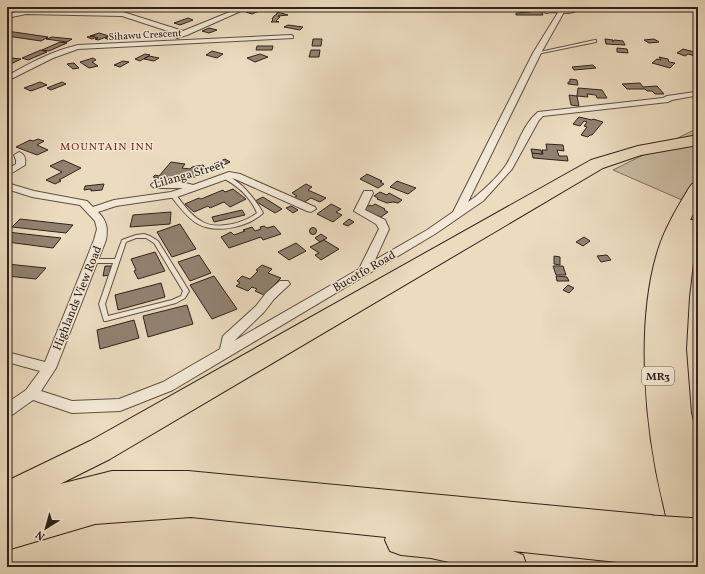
<svg xmlns="http://www.w3.org/2000/svg" width="705" height="574" font-family="Vollkorn,serif">
<rect width="100%" height="100%" fill="#ebdbbf"/>
<filter id="stains"><feTurbulence type="fractalNoise" baseFrequency=".005" numOctaves="4"/><feColorMatrix values="0 0 0 0 .2 0 0 0 0 .09 0 0 0 0 .02 0 0 0 .5 -.17"/></filter>
<radialGradient id="worn" r=".72"><stop offset=".6" stop-color="#630" stop-opacity="0"/><stop offset="1" stop-color="#630" stop-opacity=".3"/></radialGradient>
<!-- green -->
<path fill="#cbbca3" stroke="#7d6f5f" d="M698,128V207L613,170Z"/>
<!-- building -->
<g fill="#918270" stroke="#2f221b">
<path d="M259,7L264,9L252,14L246,12Z"/>
<path d="M534,10H541L543,15H516V13L531,12Z"/>
<path d="M277,12L288,15L278,16L280,17L276,21L279,22H271L273,20L272,19L274,16L277,14Z"/>
<path d="M188,18L193,20L180,25L174,23Z"/>
<path d="M288,25L303,27L300,30L284,27Z"/>
<path d="M209,28L217,30L209,33L202,31Z"/>
<path d="M7,31L48,37L41,41L7,36Z"/>
<path d="M99,33L109,36L98,40L95,39L98,38L97,37L92,39L87,37L95,36H90Z"/>
<path d="M117,35L122,37L112,41L105,38Z"/>
<path d="M52,37L72,39L67,42L46,39Z"/>
<path d="M313,39H322L321,46H312Z"/>
<path d="M605,39L613,40V42L614,40L623,41L625,45L606,44Z"/>
<path d="M654,39L659,42L649,43L644,40Z"/>
<path d="M60,42L67,43L49,51L42,50Z"/>
<path d="M257,46H273L272,50H256Z"/>
<path d="M617,48L627,49L628,53L617,52Z"/>
<path d="M683,49L698,53V54L695,56L688,54L685,56L677,53Z"/>
<path d="M41,50L47,52L28,60L22,58Z"/>
<path d="M311,50H320L319,57H309Z"/>
<path d="M212,51L223,54L217,58L206,55Z"/>
<path d="M145,54L150,55L140,61L135,59Z"/>
<path d="M260,54L268,57L255,62L247,58Z"/>
<path d="M149,56L159,58L154,61L144,59Z"/>
<path d="M659,57L668,59L669,62L675,63L670,68L652,63L657,59L661,60Z"/>
<path d="M11,58L21,59L7,66V61Z"/>
<path d="M93,58L96,60L92,62L98,66L89,68L80,62Z"/>
<path d="M123,61L129,62L120,67L114,65Z"/>
<path d="M74,63L79,68L73,69L67,64Z"/>
<path d="M593,65L596,68L574,70L572,67Z"/>
<path d="M570,79L577,80L578,85L568,84V82H570Z"/>
<path d="M40,82L47,85L31,91L24,88Z"/>
<path d="M62,82L66,84L51,90L47,88Z"/>
<path d="M640,83L643,87L657,86L664,94H655L652,91H647L645,89H627L622,84Z"/>
<path d="M578,88L602,90L607,98H597L596,95L587,94L588,97L577,96Z"/>
<path d="M569,95L577,96L579,106L571,105Z"/>
<path d="M579,117L592,120L593,119L603,122L592,135H590L588,137L581,135L587,127L584,126L587,122L584,121L580,126L573,124Z"/>
<path d="M38,139L44,141L37,145L48,150L37,155L16,147L30,140L33,141Z"/>
<path d="M546,144L563,145L564,151L557,150L559,156H567L568,161L533,158L532,153L543,154L542,150H547Z"/>
<path d="M531,149L541,150L542,154L532,153Z"/>
<path d="M225,159L230,162L219,167L214,164Z"/>
<path d="M63,160L81,168L59,180L61,181L55,184L46,180L62,172L50,166Z"/>
<path d="M171,162L185,164L182,168L190,169L192,167L203,165L209,173L187,179L180,177L175,183L163,181L164,179L153,177L155,175L159,176Z"/>
<path d="M367,174L382,181L380,182L384,184L378,188L360,179Z"/>
<path d="M397,181L416,188L408,194L390,187Z"/>
<path d="M104,184L102,190L91,191V189L84,190L85,186Z"/>
<path d="M306,184L312,187L308,190L326,198L320,202L311,198L303,203L293,198L297,196L292,193Z"/>
<path d="M233,189L246,199L230,207L224,202L210,208L208,206L194,212L185,204L199,198L201,199L223,190L225,192Z"/>
<path d="M380,192L387,195L389,193L402,200L398,203L393,202L387,203L377,199L378,198L374,196Z"/>
<path d="M263,197L282,209L275,213L255,201Z"/>
<path d="M331,204L341,209L336,212L342,215L333,222L317,214Z"/>
<path d="M375,204L385,209L384,210L388,212L381,217L366,212L368,211L364,209L370,205L372,206Z"/>
<path d="M291,206L298,210L293,213L286,208Z"/>
<path d="M242,210L245,215L214,222L212,217Z"/>
<path d="M171,212L170,224L130,227L133,215Z"/>
<path d="M20,219L73,225L66,233L12,227Z"/>
<path d="M349,219L354,222L348,226L343,224Z"/>
<path d="M180,224L196,249L172,257L157,232Z"/>
<path d="M264,226L267,228L274,226L281,234L263,240L261,237L229,248L221,237L231,232L234,235L245,231L243,230L252,227L255,231L261,229L260,227Z"/>
<circle cx="313" cy="231" r="3.5"/>
<path d="M7,232L61,238L53,248L7,242Z"/>
<path d="M321,234L327,238L320,242L315,238Z"/>
<path d="M584,237L590,241L583,246L576,242Z"/>
<path d="M324,240L339,249L321,260L315,255L319,253L310,247Z"/>
<path d="M296,243L306,251L289,260L278,252Z"/>
<path d="M155,252L165,271L138,279L134,271L136,270L131,259Z"/>
<path d="M199,255L211,273L190,281L178,262Z"/>
<path d="M607,255L611,260L601,262L597,256Z"/>
<path d="M554,256L560,257V265L554,264Z"/>
<path d="M7,264L46,268L36,279L7,276Z"/>
<path d="M262,265L272,269L268,273L281,278L264,295L255,291L257,289L252,287L248,291L236,286L240,283L237,281L242,276L250,279L258,271L256,270Z"/>
<path d="M105,266H111L109,275L103,276Z"/>
<path d="M553,266H563L566,275H556Z"/>
<path d="M214,276L237,309L212,319L190,285Z"/>
<path d="M556,276L567,277L569,281H557Z"/>
<path d="M161,283L165,297L118,310L115,295Z"/>
<path d="M568,285L574,288L569,293L563,290Z"/>
<path d="M187,305L193,324L148,337L143,316Z"/>
<path d="M134,320L139,338L100,349L97,330Z"/>
</g>
<g fill="none" stroke-linecap="round" stroke-linejoin="round">
<!-- lane casing -->
<g stroke="#5e5044" stroke-width="2">
<g id="lane">
<path d="M577,7H581C570,18 559,10 546,13L544,12C555,8 568,15 577,7Z"/>
<path d="M595,40H596V42L537,54L535,53Z"/>
<path d="M221,175C237,175 256,200 263,213L262,214C247,227 216,234 198,224C187,218 178,205 170,195L173,193L175,194C183,203 190,215 201,221C216,231 245,223 257,213C250,196 237,185 221,177Z"/>
<path d="M144,234L150,236L158,241L189,291L185,298L176,303L106,321H104L99,304L113,263H92L89,261L92,259H115L122,240L136,235ZM136,238H146L154,243L183,291L181,296L172,300L108,316L105,304L126,242Z"/>
</g>
</g>
<!-- street casing -->
<g stroke="#5e5044" stroke-width="2">
<g id="street">
<path d="M242,7H250L187,35L177,38L174,36L177,34L122,16L26,14L7,18V14L26,10L123,12L183,31Z"/>
<path d="M559,11L564,12L541,53L468,202C480,194 498,177 506,165C517,148 522,125 538,112L663,98L667,96L695,92H698V97L694,96L672,100L668,102L543,116L539,120L512,169L483,201L435,234L173,390L120,411L72,413L33,400L12,415L7,417V403L26,390L40,371L7,362V352L45,362L94,240L97,229L95,221L80,205L32,197L7,189V183L34,191L87,201L93,207L114,200L171,192L183,188H156L153,187L151,185L153,183L178,181L193,185L229,172L240,174L315,207L316,209L311,212L307,211L235,179L230,178L177,197L116,206L98,212C107,221 108,228 106,240L56,368L41,391L72,401L119,399L163,382L220,349L223,336L256,306L266,293L280,281H288L290,284L274,299L264,312L234,341L359,269L379,229L376,224L354,211L364,191H372L373,193L365,210L385,220L389,229L375,260L427,230L453,212L533,53Z"/>
<path d="M291,35L293,36V38L78,49L53,58L7,81V76C30,63 52,51 78,45Z"/>
<path d="M19,152C25,154 26,159 25,165L7,176V169L16,164V160L14,155Z"/>
</g>
</g>
<!-- highway casing -->
<g stroke="#2f221b" stroke-width="2">
<g id="highway">
<path d="M698,135V145L641,155L603,168L110,459L60,484L112,471H188L651,515L662,519L667,530L663,538L666,539L671,550L666,561L655,566L513,551L523,555L527,567H471L431,558L401,555L390,551L385,540L386,537L191,517L95,524L7,550V481L90,441L591,160L638,146Z"/>
<path d="M698,183V205L690,220H698V240L695,247L689,297L686,349L691,413L698,441V559L690,563L679,558C671,540 667,521 663,503C645,429 635,324 658,250C665,228 677,208 689,188L692,184Z"/>
</g>
</g>
<!-- lane -->
<use href="#lane" fill="#f2e8d5" fill-rule="evenodd"/>
<!-- street -->
<use href="#street" fill="#f2e8d5" fill-rule="evenodd"/>
<!-- highway -->
<use href="#highway" fill="#ebdbbf" fill-rule="evenodd"/>
<!-- highway-bridge casing -->
<g stroke="#2f221b" stroke-width="31" stroke-linecap="butt">
<g id="highway-bridge">
<path d="M651,530L698,533"/>
<path d="M655,550L698,553"/>
</g>
</g>
<!-- highway-bridge -->
<use href="#highway-bridge" stroke="#ebdbbf" stroke-width="29"/>
</g>
<g text-anchor="middle" stroke-width="3" stroke-linejoin="round" paint-order="stroke">
<!-- far-street labels -->
<g font-size="10" fill="#2f221b" stroke="#f2e8d5">
<text transform="translate(145 34) rotate(-3)" y="4">Sihawu Crescent</text>
</g>
<!-- far-neighbourhood labels -->
<g font-size="11" letter-spacing="1" fill="#7a1f14" stroke="#f2e8d5">
<text x="107" y="150">MOUNTAIN INN</text>
</g>
<!-- shield labels -->
<rect fill="#f2e8d5" stroke="#6a5d53" stroke-width="1" x="642" y="367" width="32" height="18" rx="3"/>
<g font-size="11" font-weight="bold" fill="#2f221b">
<text x="658" y="380">MR3</text>
</g>
<!-- street labels -->
<g font-size="12" fill="#2f221b" stroke="#f2e8d5">
<text transform="translate(189 174) rotate(-16)" y="4">Lilanga Street</text>
<text transform="translate(364 271) rotate(-30)" y="4">Bucotfo Road</text>
<text transform="translate(77 298) rotate(-68)" y="4">Highlands View Road</text>
</g>
</g>
<!-- margin -->
<rect width="705" height="574" fill="none" stroke="#ebdbbf" stroke-width="24"/>
<rect x="8" y="8" width="689" height="558" fill="none" stroke="#2f221b" stroke-width="2"/>
<rect x="12" y="12" width="681" height="550" fill="none" stroke="#2f221b"/>
<!-- north arrow -->
<g transform="translate(46 528) rotate(217)" stroke="#f2e8d5" stroke-width="3" paint-order="stroke">
<path d="M0-3L7 15L0 10L-7 15Z" fill="#2f221b"/>
<text y="-6" font-size="11" font-weight="bold" text-anchor="middle" fill="#2f221b">N</text>
</g>
<rect width="100%" height="100%" filter="url(#stains)"/>
<rect width="100%" height="100%" fill="url(#worn)"/>
</svg>
